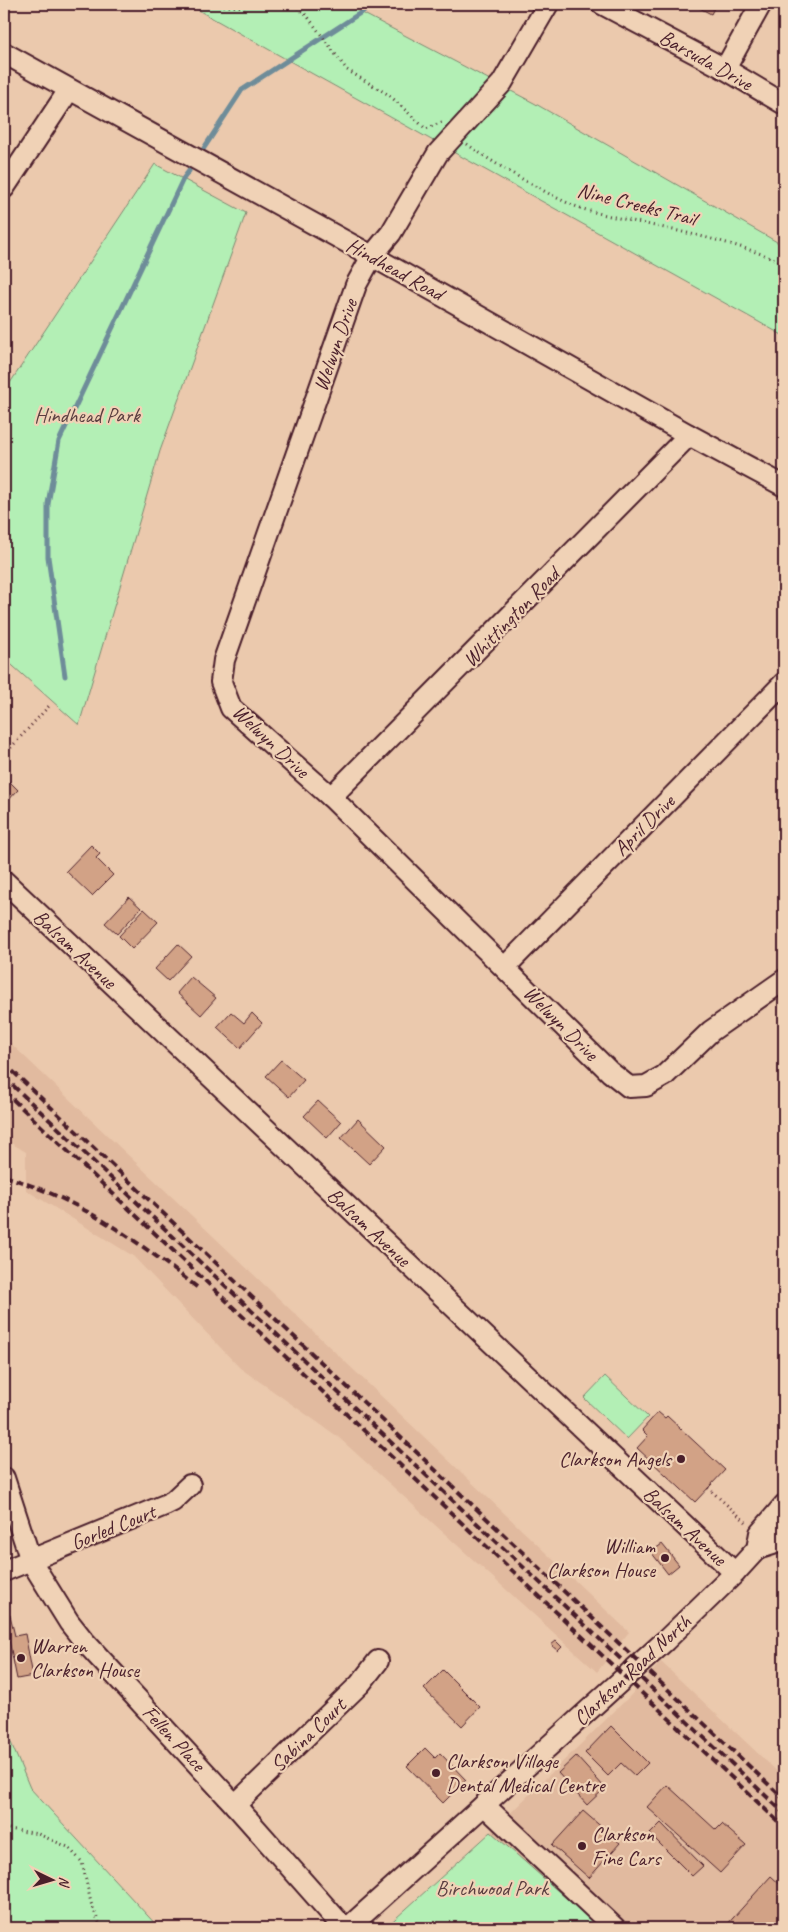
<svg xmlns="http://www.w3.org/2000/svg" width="788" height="1932" font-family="Caveat,sans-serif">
<rect width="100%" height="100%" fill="#ebc9ad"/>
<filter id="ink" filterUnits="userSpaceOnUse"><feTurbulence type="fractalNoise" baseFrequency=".02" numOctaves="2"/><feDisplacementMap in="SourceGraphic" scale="10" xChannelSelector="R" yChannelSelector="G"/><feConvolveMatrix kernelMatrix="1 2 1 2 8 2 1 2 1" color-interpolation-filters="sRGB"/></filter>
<g filter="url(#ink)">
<!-- built -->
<g fill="#e1ba9f">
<path d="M4,1037L629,1632L597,1672L337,1436L240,1368L133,1256L26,1190V1152L4,1139Z"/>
<path d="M661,1662L784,1778V1928H600L491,1832L630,1696Z"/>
</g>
<!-- green -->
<g fill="#b3efb5" stroke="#7e8770">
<path d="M187,4H345L534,103L784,246V336Z"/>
<path d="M155,164L246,213L160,451L79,725L4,658V392Z"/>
<path d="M605,1376L648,1417L627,1439L584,1398Z"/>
<path d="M4,1726L30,1788L159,1928H4Z"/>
<path d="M491,1832L600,1928H385Z"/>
</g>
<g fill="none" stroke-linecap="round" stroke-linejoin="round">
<!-- stream -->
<g stroke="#6e8c99" stroke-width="5">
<path d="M204,148L242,90L374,4"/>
<path d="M65,676L48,557V504L59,441L183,179L189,171"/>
</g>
</g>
<!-- building -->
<g fill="#d2a286" stroke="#4a1f2b">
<path d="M692,4H716L711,14Z"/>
<path d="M4,776L18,790L4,805Z"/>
<path d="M91,845L100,854L96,858L113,875L92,896L66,871Z"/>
<path d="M129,897L141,908L117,934L105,923Z"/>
<path d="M144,909L158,922L132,949L119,936Z"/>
<path d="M178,944L191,956L168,981L155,969Z"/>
<path d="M191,977L216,998L201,1015L177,993Z"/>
<path d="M231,1012L244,1023L252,1013L262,1023L240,1048L217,1027Z"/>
<path d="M281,1060L304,1080L289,1097L266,1076Z"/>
<path d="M318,1101L341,1122L327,1138L304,1116Z"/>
<path d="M358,1119L386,1146L369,1164L341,1138Z"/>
<path d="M658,1412L665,1418L667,1416L725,1470L695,1502L637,1448L648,1436L642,1430Z"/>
<path d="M662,1544L679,1565L668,1574L651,1552Z"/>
<path d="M10,1615L15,1636L25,1634L33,1676L17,1679L9,1640H4V1616Z"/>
<path d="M556,1641L562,1647L558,1651L551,1645Z"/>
<path d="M443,1670L480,1707L462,1726L424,1689Z"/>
<path d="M611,1726L648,1763L635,1776L621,1763L608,1776L585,1753Z"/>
<path d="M425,1748L435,1758L440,1753L466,1780L443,1803L407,1766Z"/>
<path d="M576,1756L605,1788L587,1805L558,1773Z"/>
<path d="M667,1785L716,1830L722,1824L746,1845L720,1873L647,1807Z"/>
<path d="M583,1811L620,1843L589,1878L552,1845Z"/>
<path d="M661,1823L703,1866L692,1876L650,1834Z"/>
<path d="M771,1876L784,1888V1928H724Z"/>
</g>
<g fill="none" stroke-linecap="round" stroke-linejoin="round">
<!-- minor casing -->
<g stroke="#4a1f2b" stroke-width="24">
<g id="minor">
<path d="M548,4L502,83L438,153L391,233L372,256L356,285L224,660L221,682L231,708L331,797L610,1072L629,1087L646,1086L664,1076L711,1031L784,980"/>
<path d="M602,4L725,69L784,104"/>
<path d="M4,53L372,256L689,435L784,486"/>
<path d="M725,69L761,4"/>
<path d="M4,188L69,90"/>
<path d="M331,797L689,435"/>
<path d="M4,881L735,1573"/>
<path d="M505,967L784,683"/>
<path d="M4,1478L31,1561L69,1622L84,1641L235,1805L344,1928"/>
<path d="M757,1549L760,1533L784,1505"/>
<path d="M4,1571L165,1505L173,1501L190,1485"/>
<path d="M235,1805L360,1684L378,1661"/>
<path d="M484,1805L615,1928"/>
<path d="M348,1928L665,1641L735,1573L757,1549L773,1544L784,1530"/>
</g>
</g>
<!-- path -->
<g stroke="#4a1f2b" stroke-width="3" stroke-dasharray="1 4" stroke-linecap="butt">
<path d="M214,4C228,7 242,8 256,4"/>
<path d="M294,4L308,17L347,70L389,95L426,129L442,122"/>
<path d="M467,144C489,160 511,173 535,186C553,196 571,206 590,211C655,228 722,236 784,263"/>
<path d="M4,755L49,706"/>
<path d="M708,1488L746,1522"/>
<path d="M4,1828L38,1834L68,1847L82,1862L91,1903L101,1928"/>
</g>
<!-- minor -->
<use href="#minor" stroke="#f0d2b6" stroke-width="20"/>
<!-- rail -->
<g stroke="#4a1f2b" stroke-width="4" stroke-dasharray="8 4" stroke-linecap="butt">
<path d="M4,1063L784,1799"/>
<path d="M4,1077L784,1813"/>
<path d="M4,1091L784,1827"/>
<path d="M4,1176C81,1200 135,1239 198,1288"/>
</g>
</g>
</g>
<!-- markers -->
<g fill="#4a1f2b" stroke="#f0d2b6" stroke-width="2">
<circle cx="681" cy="1459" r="5"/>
<circle cx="665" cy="1558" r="5"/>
<circle cx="21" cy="1658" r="5"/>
<circle cx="436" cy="1773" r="5"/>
<circle cx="582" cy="1846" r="5"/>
</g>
<g text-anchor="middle" stroke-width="4.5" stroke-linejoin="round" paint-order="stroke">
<!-- street labels -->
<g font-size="21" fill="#4a1f2b" stroke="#f0d2b6">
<text transform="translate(706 60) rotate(29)" y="7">Barsuda Drive</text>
<text transform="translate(637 204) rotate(14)" y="7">Nine Creeks Trail</text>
<text transform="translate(395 269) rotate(29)" y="7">Hindhead Road</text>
<text transform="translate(335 345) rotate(-71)" y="7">Welwyn Drive</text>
<text transform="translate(511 617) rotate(-46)" y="7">Whittington Road</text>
<text transform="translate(271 741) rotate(43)" y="7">Welwyn Drive</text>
<text transform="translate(644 825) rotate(-45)" y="7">April Drive</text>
<text transform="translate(75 949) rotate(43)" y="7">Balsam Avenue</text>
<text transform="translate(561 1023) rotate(45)" y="7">Welwyn Drive</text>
<text transform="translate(369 1227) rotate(43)" y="7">Balsam Avenue</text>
<text transform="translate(685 1526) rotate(43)" y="7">Balsam Avenue</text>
<text transform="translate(113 1527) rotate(-22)" y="7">Gorled Court</text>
<text transform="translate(632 1670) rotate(-43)" y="7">Clarkson Road North</text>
<text transform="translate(308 1735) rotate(-44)" y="7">Sabina Court</text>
<text transform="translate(174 1738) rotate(47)" y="7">Fellen Place</text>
</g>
<!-- park labels -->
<g font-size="21" fill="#5a3e40" stroke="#f0d2b6">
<text x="87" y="422">Hindhead Park</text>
<text x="492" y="1895">Birchwood Park</text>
</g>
<!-- poi labels -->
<g font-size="21" fill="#4a1f2b" stroke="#f0d2b6" text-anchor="start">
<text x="671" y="1466" text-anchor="end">Clarkson Angels</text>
<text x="655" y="1553" text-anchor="end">William<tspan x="655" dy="24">Clarkson House</tspan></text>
<text x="31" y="1653">Warren<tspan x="31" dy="24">Clarkson House</tspan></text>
<text x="446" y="1768">Clarkson Village<tspan x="446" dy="24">Dental Medical Centre</tspan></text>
<text x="592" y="1841">Clarkson<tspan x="592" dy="24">Fine Cars</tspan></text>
</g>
</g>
<!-- margin -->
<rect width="788" height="1932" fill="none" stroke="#f0d2b6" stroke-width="20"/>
<rect x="10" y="10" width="768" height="1912" fill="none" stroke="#4a1f2b" stroke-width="2" filter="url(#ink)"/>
<!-- north arrow -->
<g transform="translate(52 1880) rotate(95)" stroke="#f0d2b6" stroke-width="4" paint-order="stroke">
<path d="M0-4L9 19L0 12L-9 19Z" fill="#4a1f2b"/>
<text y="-8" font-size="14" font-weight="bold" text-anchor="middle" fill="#4a1f2b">N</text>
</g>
</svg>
